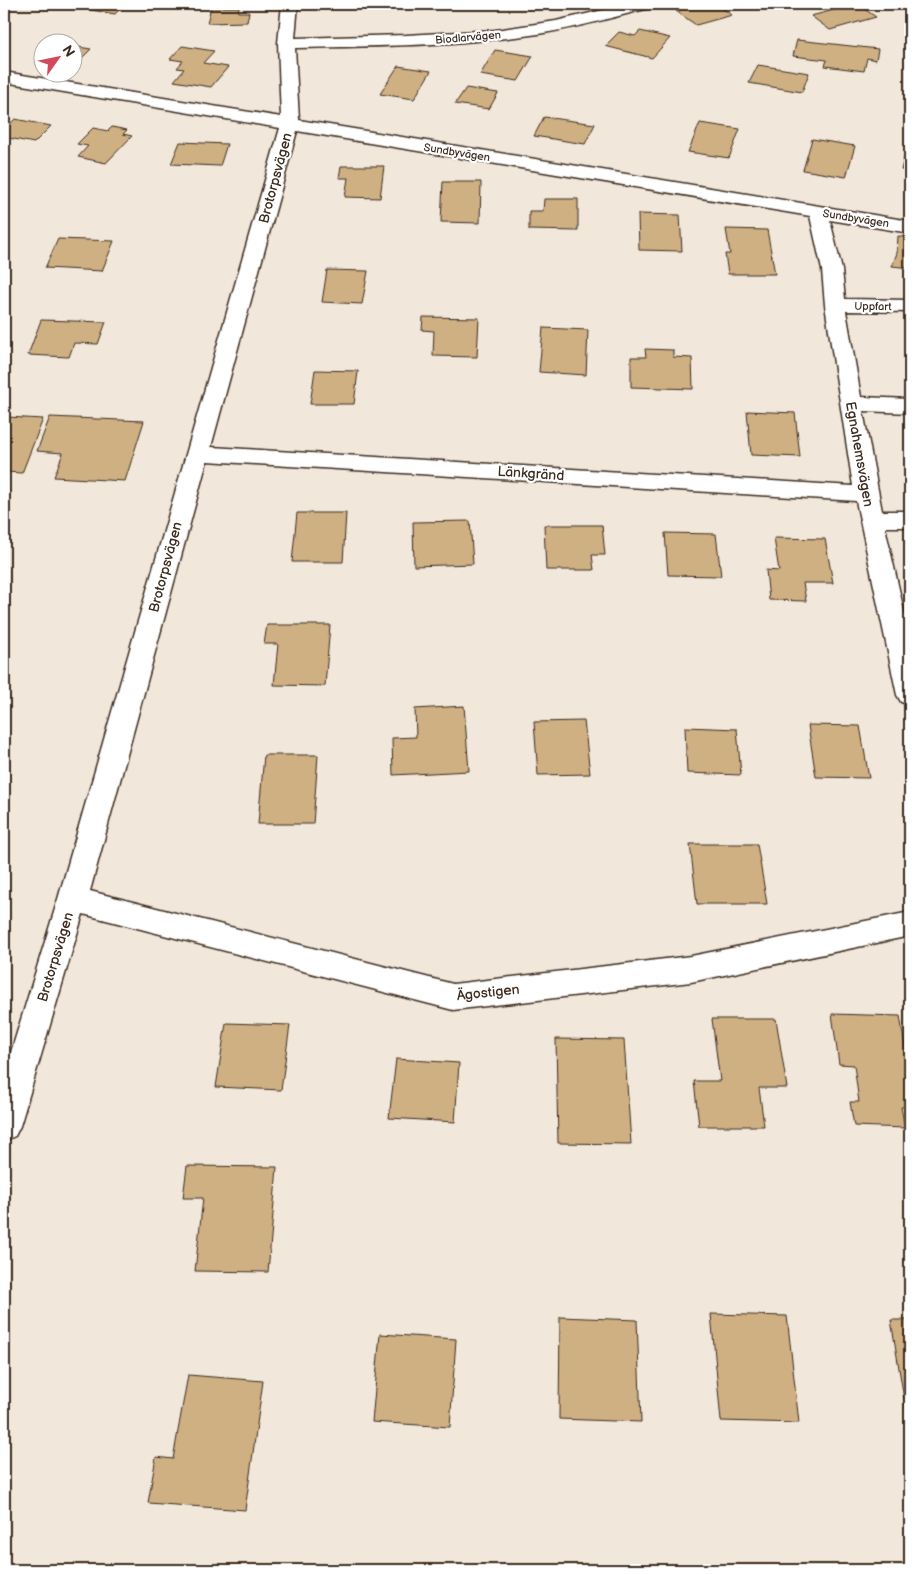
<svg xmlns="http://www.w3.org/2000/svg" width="914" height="1574" font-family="'Balsamiq Sans',sans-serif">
<rect width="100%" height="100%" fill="#f1e7da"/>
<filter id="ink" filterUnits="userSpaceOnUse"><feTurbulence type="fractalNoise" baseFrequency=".02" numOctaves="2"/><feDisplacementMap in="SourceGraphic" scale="10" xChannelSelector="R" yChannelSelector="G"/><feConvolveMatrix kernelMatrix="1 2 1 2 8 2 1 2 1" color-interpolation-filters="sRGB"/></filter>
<g filter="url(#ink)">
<!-- building -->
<g fill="#cfb083" stroke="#3b2a1e">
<path d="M4,4H15L4,14Z"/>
<path d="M84,4H125L115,14L79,8Z"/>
<path d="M703,4H716L732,15L696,25L676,11Z"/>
<path d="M857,4L876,17L830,30L811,16Z"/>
<path d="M211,7H239L238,12H249L247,22L207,23Z"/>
<path d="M640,31L670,38L652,58L605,46L619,32L635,36Z"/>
<path d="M797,40L878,49L876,60L867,58L864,71L825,66L827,60L793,56Z"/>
<path d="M72,46L91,49L75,65L72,64Z"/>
<path d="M182,46L214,51L203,63L228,67L211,87L174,81L184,69L177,68L183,61L170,59Z"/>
<path d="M495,50L533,56L518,81L480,75Z"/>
<path d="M758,65L809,73L802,92L749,83Z"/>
<path d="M398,66L431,71L414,99L380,94Z"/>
<path d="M466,88L498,93L489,109L455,104Z"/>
<path d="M544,117L595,124L585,144L534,136Z"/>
<path d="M15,119L51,126L34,143L4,137V130Z"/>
<path d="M700,123L740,129L729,158L688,152Z"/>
<path d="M112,127L127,130L123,134L132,136L106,163L78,157L88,146L77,144L93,128L108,131Z"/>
<path d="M812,139L855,146L846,177L803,170Z"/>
<path d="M909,139L910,140V171L901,170Z"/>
<path d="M180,142L227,144L220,166L171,164Z"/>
<path d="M341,166H384L380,198L345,197L348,178H339Z"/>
<path d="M443,182H481L480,223L441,222Z"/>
<path d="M544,199H578V231L529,230V211H543Z"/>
<path d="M638,214L680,215L682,251L639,250Z"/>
<path d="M726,229L767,230L775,274H728L725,254H730Z"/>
<path d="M898,236L910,238V268L892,266L897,253Z"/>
<path d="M58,239L114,241L102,271L45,268Z"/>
<path d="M327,270L368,271L362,304L322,302Z"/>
<path d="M423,317L479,318L477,357L433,356L434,331L422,330Z"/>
<path d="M41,320L106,322L98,344L74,343L69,357L28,355Z"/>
<path d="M543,328L588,330L586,375L539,372Z"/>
<path d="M645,349L673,350V357L692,358L693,389L631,387V357H646Z"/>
<path d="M315,370L358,371L354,404H310Z"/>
<path d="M747,411L795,413L800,457L751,455Z"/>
<path d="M7,417L43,419L22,473L4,472V424Z"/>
<path d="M50,417L144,421L125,481L54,477L63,453L37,451Z"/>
<path d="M297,513H346L343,562H292Z"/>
<path d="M470,521L473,564L414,566L413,522Z"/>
<path d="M544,525H602L605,555H592L594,570H546Z"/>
<path d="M665,533L716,534L721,576L668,575Z"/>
<path d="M774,538L825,539L833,583H803L806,601L769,600L766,570L779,571Z"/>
<path d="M267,625H330L325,686L274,685L278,644H264Z"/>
<path d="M464,706L469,771L393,775L392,738L416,737L415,709Z"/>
<path d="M584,721L590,774L538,775L534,722Z"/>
<path d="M808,725L860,726L869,778L816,777Z"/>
<path d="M685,727L737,729L741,775L687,773Z"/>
<path d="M264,755H318L313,824H258Z"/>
<path d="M690,844H757L767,904H697Z"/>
<path d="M832,1014L900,1016L906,1053H910V1107H901L905,1128L854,1126L850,1102H859L854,1065L839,1064Z"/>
<path d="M712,1019H776L787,1088H759L764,1126H699L694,1081H720Z"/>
<path d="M226,1023L290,1025L281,1090L216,1087Z"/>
<path d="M556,1039L624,1040L631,1144L558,1143Z"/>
<path d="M396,1059L459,1063L455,1122L389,1118Z"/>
<path d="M187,1166L277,1167L268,1272L195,1271L203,1198H183Z"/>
<path d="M711,1314L787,1316L799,1423L721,1421Z"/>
<path d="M560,1317L637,1320L641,1422L559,1419Z"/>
<path d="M891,1320H910V1417H907Z"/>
<path d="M380,1334L456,1339L450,1427L372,1422Z"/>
<path d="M188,1375L263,1381L245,1510L148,1503L156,1457L173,1459Z"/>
</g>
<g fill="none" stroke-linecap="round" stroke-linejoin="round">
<!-- street casing -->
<g stroke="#3b2a1e" stroke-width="3">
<path id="street" d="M282,4H298L295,38L406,35L495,30L556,21L629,4H655L653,7C615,17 577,28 538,34C457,46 376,46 295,48L299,120L910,221V233L830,220L842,270L845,299L910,300V312L846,311L861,397L910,399V413L863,411L882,511H910V527H885L910,638V705L901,702L897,695L856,501L207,461L90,891L453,984L691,956L910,912V936L691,982L453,1010L83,914L20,1126L15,1136L4,1141V1075L58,899L280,128L4,82V72L281,117L278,43ZM297,131L810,216L822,270L825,305L853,486L211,447Z"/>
</g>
<!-- street -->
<use href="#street" fill="#fff" fill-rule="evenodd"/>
</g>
</g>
<g text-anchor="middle" stroke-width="4.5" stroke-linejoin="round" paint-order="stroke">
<!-- far-street labels -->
<g font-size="11" fill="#3b2a1e" stroke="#fff">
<text transform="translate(468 37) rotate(-5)" y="4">Biodlarvägen</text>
<text transform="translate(457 152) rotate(9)" y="4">Sundbyvägen</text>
<text transform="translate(856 218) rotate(9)" y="4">Sundbyvägen</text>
<text transform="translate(873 306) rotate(1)" y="4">Uppfart</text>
</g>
<!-- street labels -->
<g font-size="14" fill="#3b2a1e" stroke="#fff">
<text transform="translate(275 178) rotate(-75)" y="5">Brotorpsvägen</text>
<text transform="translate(860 454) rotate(80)" y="5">Egnahemsvägen</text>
<text transform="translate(531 473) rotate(4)" y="5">Länkgränd</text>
<text transform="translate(165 567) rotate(-75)" y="5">Brotorpsvägen</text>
<text transform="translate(55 957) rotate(-73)" y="5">Brotorpsvägen</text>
<text transform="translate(488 992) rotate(-6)" y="5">Ägostigen</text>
</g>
</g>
<!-- margin -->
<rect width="914" height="1574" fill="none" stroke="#fff" stroke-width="20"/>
<rect x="10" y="10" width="894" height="1554" fill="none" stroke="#3b2a1e" stroke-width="2" filter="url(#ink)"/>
<!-- north arrow -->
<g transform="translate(58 58) rotate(57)"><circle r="24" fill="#ffffff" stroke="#b1aaa5"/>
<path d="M0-4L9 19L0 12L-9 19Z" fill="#d1495b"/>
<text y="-8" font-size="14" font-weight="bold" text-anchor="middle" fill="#3b2a1e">N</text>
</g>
</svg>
